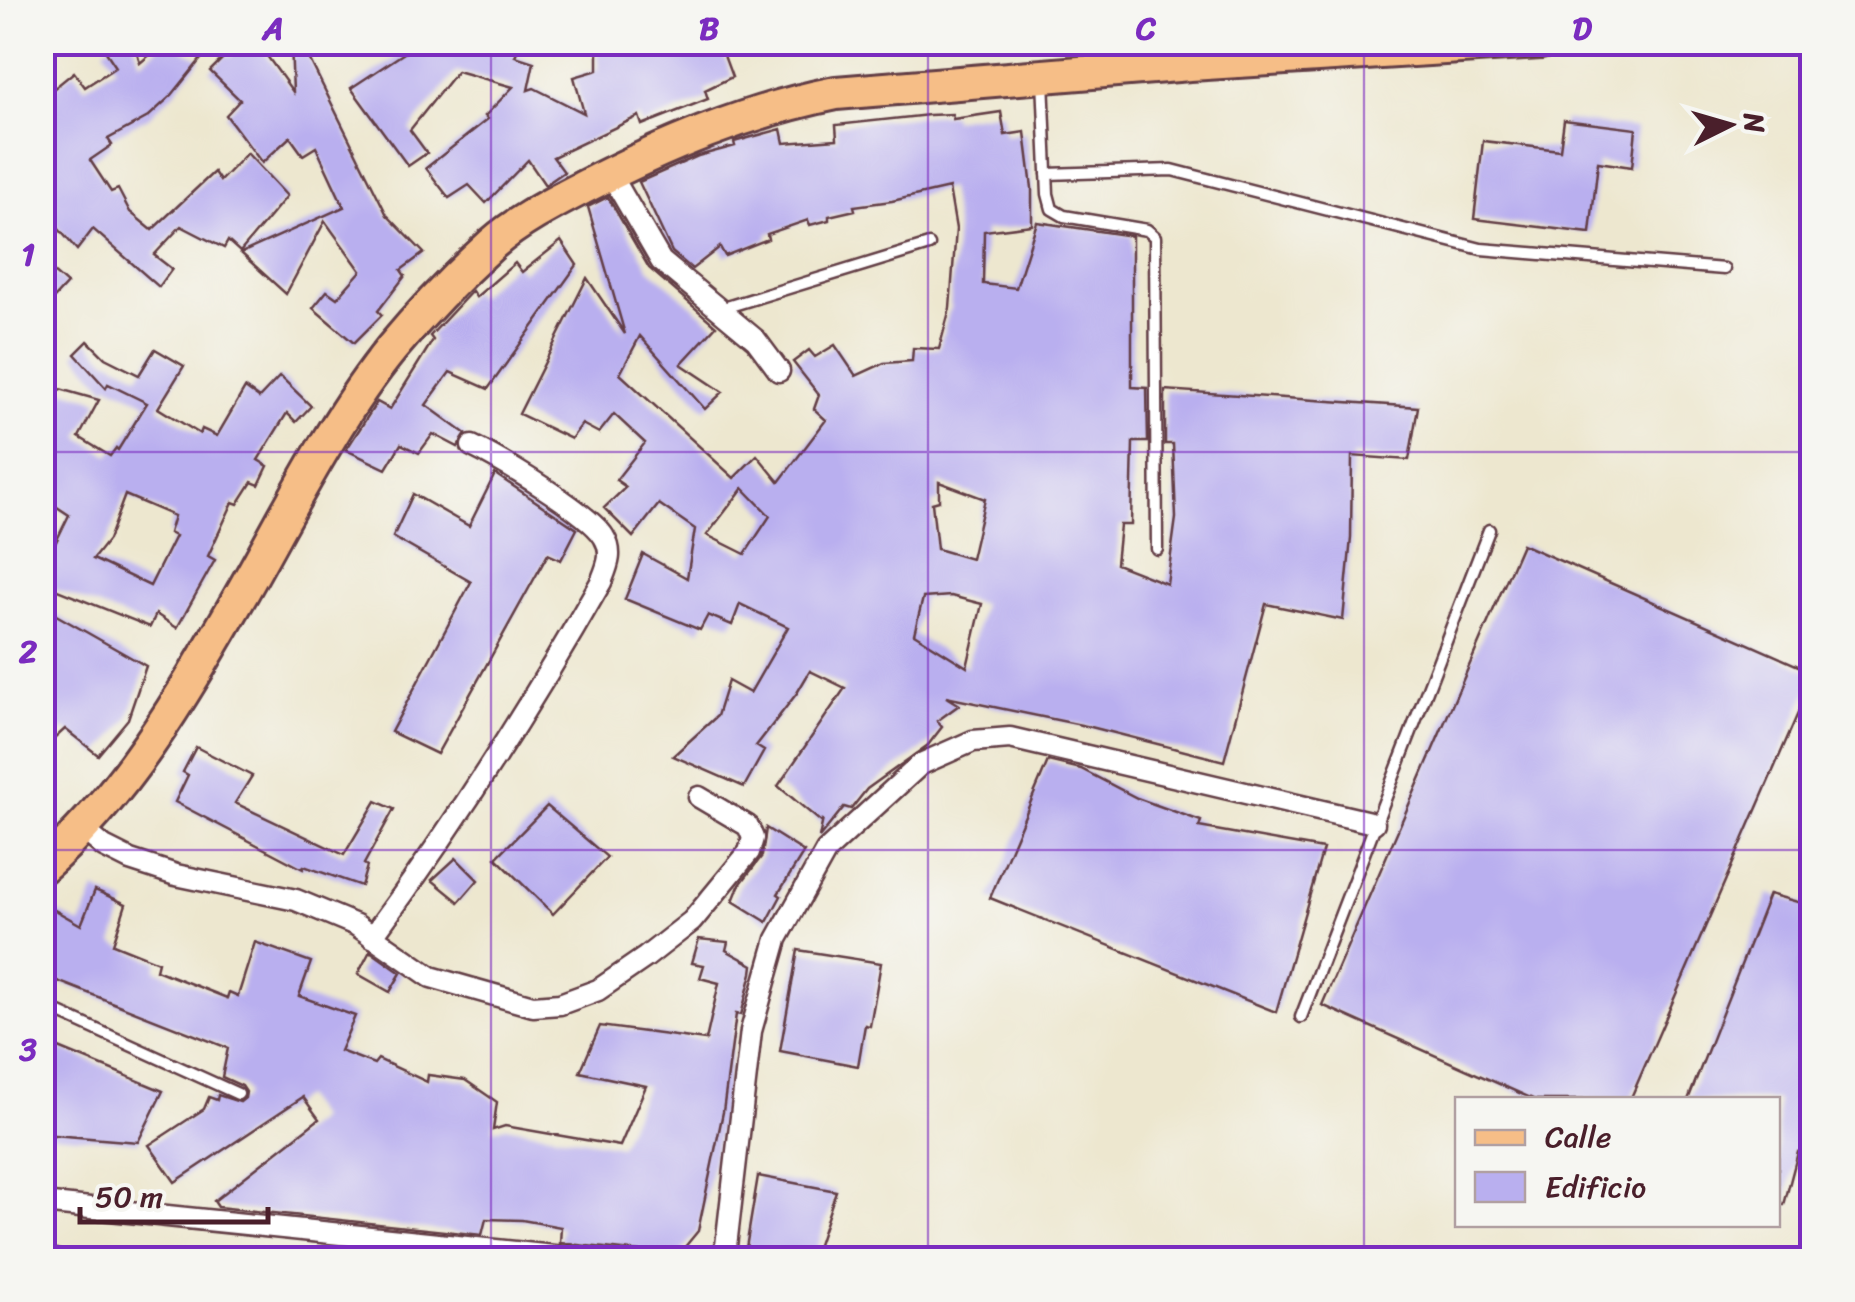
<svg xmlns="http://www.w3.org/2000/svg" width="1855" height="1302" font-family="Sriracha,sans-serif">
<rect width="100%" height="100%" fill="#f6f6f2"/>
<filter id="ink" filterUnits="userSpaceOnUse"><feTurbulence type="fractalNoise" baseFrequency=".01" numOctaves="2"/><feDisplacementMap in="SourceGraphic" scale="20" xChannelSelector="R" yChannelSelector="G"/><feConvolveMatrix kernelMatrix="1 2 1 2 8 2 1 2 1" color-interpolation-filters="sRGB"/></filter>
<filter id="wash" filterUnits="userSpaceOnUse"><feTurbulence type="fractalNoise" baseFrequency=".0048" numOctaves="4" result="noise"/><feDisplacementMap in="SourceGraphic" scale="40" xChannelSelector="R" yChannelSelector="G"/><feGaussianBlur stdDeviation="2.25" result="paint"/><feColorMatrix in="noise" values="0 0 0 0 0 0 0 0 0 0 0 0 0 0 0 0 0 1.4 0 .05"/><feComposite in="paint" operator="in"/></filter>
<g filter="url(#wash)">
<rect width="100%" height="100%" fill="#ede7cf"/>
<g id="blocks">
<!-- building -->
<g fill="#b9afef" fill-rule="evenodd">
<path d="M116,42H134L140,63L165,42L201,59L172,95L148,117L108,139L112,145L90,160L111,192L118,189L130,212L152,230L214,172L220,181L247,153L287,196L240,252L228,241L224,248L181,226L154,255L172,269L159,287L93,229L77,250L46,214L56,206L42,176V98L74,72L85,87L116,67L104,49Z"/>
<path d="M248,42H257L293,92L291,42H301L387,215L424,253L401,270L405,276L378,311L382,315L354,343L313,308L327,291L337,298L361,271L325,221L286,294L241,253L344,207L316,147L303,155L290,137L262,163L226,115L240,100L210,71L227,54L230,57Z"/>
<path d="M421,42H521L515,56L534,62L528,90L534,88L584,113L574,77L598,70V51L651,46V42H719L732,77L705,90L708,99L642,125L639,116L553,157L564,172L545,185L528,160L486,203L469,185L449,198L426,168L488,119L485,116L513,87L457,71L410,130L427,153L408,166L351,88Z"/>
<path d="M1001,112L1005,135L1025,132L1032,188V225L984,231L983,284L1016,288L1037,222L1132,236V387L1147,388L1148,442H1133L1131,525H1120L1116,564L1167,584L1176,518L1173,444H1165V390L1418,407L1409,460L1352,456L1351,538L1343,620L1266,604L1224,761L1091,727L946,697L959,705L937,721L942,727L928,745L867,789L851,809L844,807L819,838L823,819L821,822L778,786L845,688L810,671L797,693L756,746L764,751L744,787L673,756L717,716L728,681L750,693L788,627L740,604L732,625L708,615L700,630L625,599L643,554L687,578L695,529L659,504L633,537L604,508L626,487L616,480L645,443L614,414L599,433L582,424L571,439L519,414L587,278L625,334L588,207L608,197L649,268L716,326L681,364L723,392L705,409L640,336L620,374L734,478L757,455L779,482L826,420L814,409L819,395L793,362L809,350L815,357L835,345L856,376L884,363L912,361L913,348L939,349L950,308L956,229L949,188L892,201L854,206L855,210L829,216V220L810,225L808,220L767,234L768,239L725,256L720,247L692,269L672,252L639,182L698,156L735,146L734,142L781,129L784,143L837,139L836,125L929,115L952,114L953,119ZM939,482L985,499L971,559L937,549L932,503L939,501ZM743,488L770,516L745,554L707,535ZM951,596L982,604L967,667L914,634L923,598Z"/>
<path d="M1564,120L1636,129L1632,167L1598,162L1590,233L1474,219L1483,141L1560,150Z"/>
<path d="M561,241L577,265L488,389L450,372L426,405L466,434L458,447L433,434L419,453L401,444L386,469L346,450L377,402L390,409L433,340L430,336L472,291L476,297L515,263L522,272Z"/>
<path d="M42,262L67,284L42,311Z"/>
<path d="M88,341L105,358L139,375L155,349L184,366L158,408L200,434L202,429L217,436L245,388L259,398L280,376L311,406L296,422L287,413L258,460L268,466L259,485L252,482L238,504L233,502L208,556L215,560L177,628L156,614L150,627L42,584V550L51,552L69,515L42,497V490L52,472L42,468V443L56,411L42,407V384L99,400L79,437L110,456L116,448L118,450L147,403L108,384L106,388L75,354ZM125,495L174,516L169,533L175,536L150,586L93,559L108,540Z"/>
<path d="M495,474L577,529L561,560L548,554L437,754L391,732L471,582L393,537L413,494L469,526Z"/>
<path d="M1522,544L1812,672V681L1630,1100H1535L1322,1005Z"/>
<path d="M42,607L146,666L128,719L98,755L65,729L42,750Z"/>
<path d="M196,747L252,776L235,803L344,855L376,801L394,809L364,864L367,866L361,886L304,866L303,869L175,802L188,775L183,772Z"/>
<path d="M1048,761L1081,769L1137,798L1201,821L1199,827L1323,849L1276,1012L990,898Z"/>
<path d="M547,806L607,857L553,914L496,858Z"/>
<path d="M766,828L804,852L778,894L781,896L767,922L733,901L739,886L762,856Z"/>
<path d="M456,858L478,880L459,902L432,880Z"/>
<path d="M95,890L126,904L113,944L158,962L156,970L227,998L229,992L238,996L255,942L311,962L299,996L355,1016L340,1051L374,1064L378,1059L427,1082L428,1075L465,1080L497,1102L493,1130L505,1126L620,1146L646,1086L580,1072L600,1026L706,1040L719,983L700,978L704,965L692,963L699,939L728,942L726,950L753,965L752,973L741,1015L736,1014L723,1112L698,1231L679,1254L650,1253L560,1243L561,1227L522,1220L486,1219L482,1235L218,1207L214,1201L319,1119L303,1097L175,1182L149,1145L204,1109L209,1097L217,1100L218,1095L240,1102L245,1098L246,1092L242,1086L222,1077L228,1048L42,975V903L81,925Z"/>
<path d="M1769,894L1812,906V1159L1798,1152L1784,1205H1778V1100H1688Z"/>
<path d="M798,950L881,963L870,1026L865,1025L858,1066L780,1051Z"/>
<path d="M370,951L401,973L390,992L358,974Z"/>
<path d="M42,1041L163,1091L138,1142L42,1134Z"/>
<path d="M758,1176L836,1191L813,1260H744Z"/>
</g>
</g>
</g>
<g filter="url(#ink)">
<use href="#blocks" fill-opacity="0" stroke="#623d44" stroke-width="2.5"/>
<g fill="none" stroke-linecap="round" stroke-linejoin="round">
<!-- lane casing -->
<g stroke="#623d44" stroke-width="15">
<g id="lane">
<path d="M1043,80L1048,194L1052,209L1064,216L1147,230L1155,237L1157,549"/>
<path d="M1047,174L1172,170L1481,249L1724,269"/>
<path d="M720,309L929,245"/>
<path d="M42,1005L238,1094"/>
<path d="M1301,1017L1489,530"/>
<path d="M42,1250L69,1260"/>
</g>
</g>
<!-- street casing -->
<g stroke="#623d44" stroke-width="25">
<g id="street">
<path d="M610,173L661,261L756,340L779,371"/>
<path d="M83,829L104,847L130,860L176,875L296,900L356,925L431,977L533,1006L560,1004L598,990L646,957L692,921L749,852L753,838L748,826L699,797"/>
<path d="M372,937C456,823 531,705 601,582C607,567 614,553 604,537C590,513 499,459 472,446"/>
<path d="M42,1203L592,1260"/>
<path d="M718,1260L726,1246L751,1031L777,939L826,851L921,764L973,741L1010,738L1374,823"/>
</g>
</g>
<!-- primary casing -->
<g stroke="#623d44" stroke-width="38">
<path id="primary" d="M42,867C127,793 183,695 238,600C287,515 331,423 392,348C422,312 458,275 492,244C518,221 551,204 582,188C663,146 746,111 836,93L1190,64L1541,42"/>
</g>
<!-- lane -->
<use href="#lane" stroke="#fff" stroke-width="10"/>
<!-- street -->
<use href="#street" stroke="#fff" stroke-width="20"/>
<!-- primary -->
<use href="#primary" stroke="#f6be87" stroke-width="32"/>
</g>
</g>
<!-- grid -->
<path fill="none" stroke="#7b2cbf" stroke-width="2.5" stroke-opacity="0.55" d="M491,42V1260M928,42V1260M1364,42V1260M42,452H1812M42,850H1812"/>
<!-- margin -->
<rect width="1855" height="1302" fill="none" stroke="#f6f6f2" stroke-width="110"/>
<!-- legend -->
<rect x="1455" y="1097" width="325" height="130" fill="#f6f6f2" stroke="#b1a0a2" stroke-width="2.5"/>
<rect x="1475" y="1130" width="50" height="15" fill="#f6be87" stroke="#b1a0a2" stroke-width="2.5"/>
<text x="1545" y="1147" font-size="30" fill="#4a1f2b">Calle</text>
<rect x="1475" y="1172" width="50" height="30" fill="#b9afef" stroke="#b1a0a2" stroke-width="2.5"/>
<text x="1545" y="1197" font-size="30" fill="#4a1f2b">Edificio</text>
<!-- north arrow -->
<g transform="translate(1730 125) rotate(85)" stroke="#f6f6f2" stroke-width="8" paint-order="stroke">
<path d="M0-8L18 38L0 25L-18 38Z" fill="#4a1f2b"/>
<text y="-15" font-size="28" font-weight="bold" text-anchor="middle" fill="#4a1f2b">N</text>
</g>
<!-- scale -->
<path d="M80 1207v15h188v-15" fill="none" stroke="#4a1f2b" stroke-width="5"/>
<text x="95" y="1207" font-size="30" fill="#4a1f2b" stroke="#f6f6f2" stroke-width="8" paint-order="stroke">50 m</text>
<rect x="55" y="55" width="1745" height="1192" fill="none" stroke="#7b2cbf" stroke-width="4"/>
<g font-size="32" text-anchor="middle" font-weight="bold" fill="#7b2cbf">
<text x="273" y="39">A</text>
<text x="709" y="39">B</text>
<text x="1146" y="39">C</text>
<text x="1582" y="39">D</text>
<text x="28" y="265">1</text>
<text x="28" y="662">2</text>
<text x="28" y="1060">3</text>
</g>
</svg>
